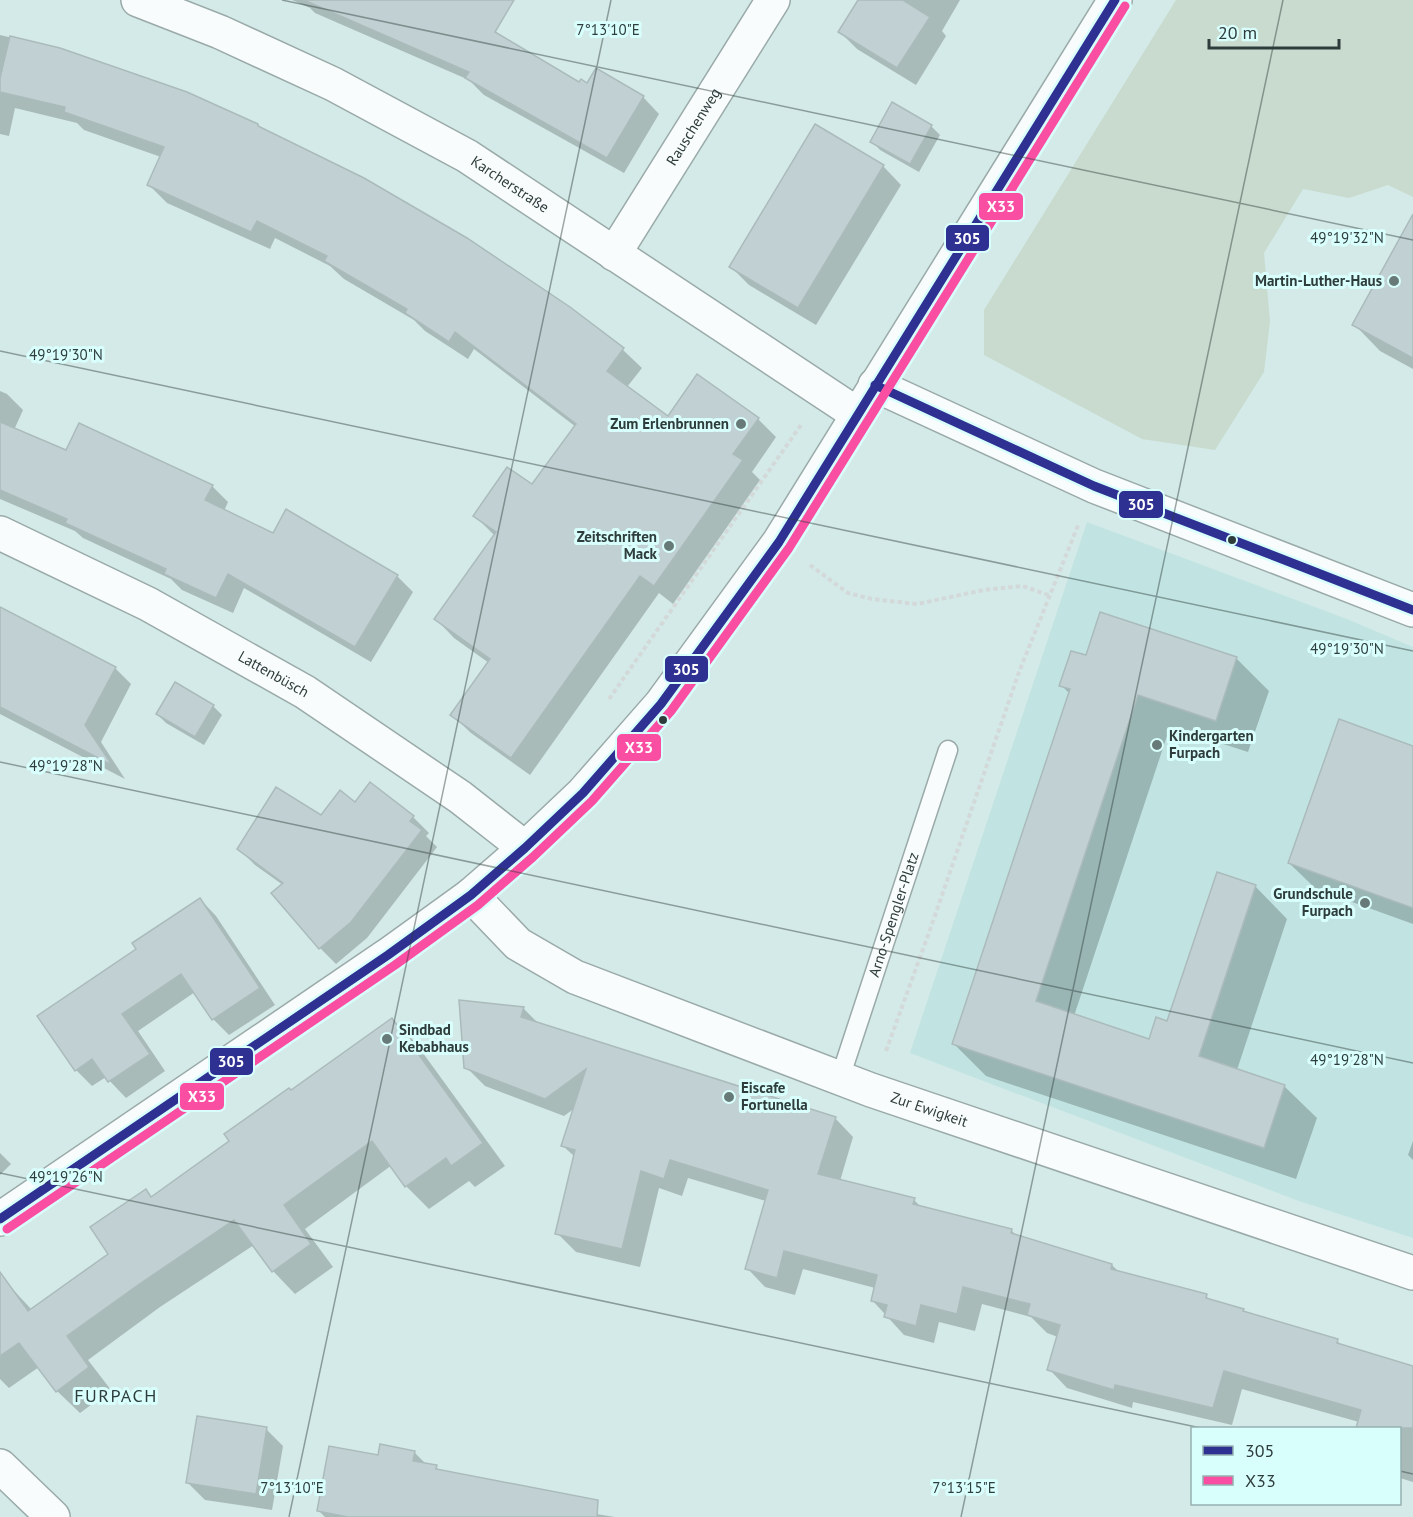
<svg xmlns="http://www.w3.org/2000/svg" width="1413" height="1517" font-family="'PT Sans',sans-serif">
<rect width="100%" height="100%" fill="#d4eae8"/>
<!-- built -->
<path fill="#c1e4e2" d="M1087,522L1347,619L1413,647V1238L1296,1200L910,1053Z"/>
<!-- green -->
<path fill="#c8dbce" d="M1176,0H1413V197L1388,185L1349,198L1303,189L1264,253L1270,321L1264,372L1215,450L1142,439L984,355V310Z"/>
<!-- shadow -->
<g fill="#0003">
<path d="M292,0H424L495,31L504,40L580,84L643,97L659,114L624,173L484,95L469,80L315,13L310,8Z"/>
<path d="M860,0H960L942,31L946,36L916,85L857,49L840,32Z"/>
<path d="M0,35L60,49L257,125L569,308L623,350L642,368L627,387L668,419H758L776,437L752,472L760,480L673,604L659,593L530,775L471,733L452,715L489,663L454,638L436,619L495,536L475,516L533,486L576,427L474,349L468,359L425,331L414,320L344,279L330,266L275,238L270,249L167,203L149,185L161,157L84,130L77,123L15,108L9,136L0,134Z"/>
<path d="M893,104L931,126L940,135L919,172L880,150L872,141Z"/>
<path d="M883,166L901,185L816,325L749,285L731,267Z"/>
<path d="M1413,239V369L1380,351L1354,324Z"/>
<path d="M0,391L7,394L23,410L14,430L67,452L212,486L228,502L224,511L274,535L397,576L413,592L371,662L244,588L233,613L182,590L171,579L83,538L75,531L0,499Z"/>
<path d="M0,609L115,668L131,684L101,742L125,779L0,714Z"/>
<path d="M1087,657L1236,658L1269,691L1248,752L1170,727L1074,1016L1150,1041L1168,1023L1255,886L1287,919L1237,1070L1284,1086L1317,1118L1296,1179L986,1076L954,1044L1070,694L1061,685Z"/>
<path d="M213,706L222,715L204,745L166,723L157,714Z"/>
<path d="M1413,747V924L1316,889L1289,863Z"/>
<path d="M321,817H413L429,833L426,836L437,847L367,938L336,964L320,948L283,885L255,865L239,849Z"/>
<path d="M200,899L216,916L275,1005L229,1035L213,1019L195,992L138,1031L165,1071L126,1098L106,1077L92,1086L76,1070L138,950Z"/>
<path d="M460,1002L524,1009L539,1024L835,1118L853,1137L840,1181L914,1200L922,1208L1011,1230L1017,1236L1112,1265L1120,1273L1206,1296L1212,1302L1243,1310L1247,1314L1337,1341L1344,1347L1413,1368V1482L1400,1478V1428H1357L1359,1422L1242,1389L1232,1425L1133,1402L1132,1408L1067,1388L1049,1369L1058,1337L1047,1333L1031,1317L982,1304L975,1331L939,1322L934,1343L904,1335L872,1300L875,1288L803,1269L795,1295L765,1287L747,1268L766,1201L688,1178L682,1196L659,1188L640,1267L576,1252L557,1233L575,1157L563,1146L575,1108L564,1116L485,1086L466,1067Z"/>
<path d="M392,1020L415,1042L505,1166L475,1187L469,1181L429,1209L406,1186L392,1165L305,1229L333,1267L295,1294L273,1271L254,1245L160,1307L88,1360L111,1390L80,1413L57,1391L39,1367L9,1388L0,1379V1284L5,1281L32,1310L110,1254L145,1191L153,1198L231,1142L291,1092Z"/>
<path d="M1413,1141V1160L1408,1155Z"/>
<path d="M0,1153L11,1164L0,1175Z"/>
<path d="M266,1429L283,1446L272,1510L205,1500L188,1483Z"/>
<path d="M414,1452L427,1465L436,1467L441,1472L590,1513L615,1517H325L319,1511L379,1457Z"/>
</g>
<!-- building -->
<g fill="#c1d1d3" stroke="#abbbbc" stroke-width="1.5">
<path d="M304,0H514L495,32L579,82L581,79L587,83L596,68L644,96L607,158L465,78L469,72Z"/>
<path d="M858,0H903L930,17L897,68L838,32Z"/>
<path d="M10,36L60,48L187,92L258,124V126L364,178L467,238L570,307L624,348L607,371L668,416L697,374L759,418L733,454L743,460L654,586L640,576L511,758L450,715L490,659L434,619L496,532L473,516L507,467L532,484L576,424L455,332L449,342L405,313L407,309L324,261L327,256L257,221L251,232L147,185L164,147L64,112L65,107L0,92V78Z"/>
<path d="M892,102L932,125L910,164L870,142Z"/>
<path d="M815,124L884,165L798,308L729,267Z"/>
<path d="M1413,214V358L1352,325Z"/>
<path d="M0,422L66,450L79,423L213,485L205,500L273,533L286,509L398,575L355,647L228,574L216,598L164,574L166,569L65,523L67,519L0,490Z"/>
<path d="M0,607L116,667L85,725L112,765L0,707Z"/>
<path d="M1100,612L1237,657L1216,721L1138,695L1036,1001L1149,1039L1156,1017L1167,1021L1217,872L1256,885L1199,1056L1285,1085L1264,1148L952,1044L1070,689L1059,686L1071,651L1086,655Z"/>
<path d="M175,682L214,705L195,737L156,714Z"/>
<path d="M1339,719L1413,746V908L1288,863Z"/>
<path d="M370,782L414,816L410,821L422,830L351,922L319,949L271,893L283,883L237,849L276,787L321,815L340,790L355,802Z"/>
<path d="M200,898L260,988L212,1020L181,974L122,1014L150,1054L108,1082L92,1059L75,1071L37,1016L136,949L132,943Z"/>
<path d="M459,1000L524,1007L521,1017L836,1117L818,1174L915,1198L913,1204L1012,1229L1011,1233L1112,1264L1111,1269L1207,1294L1206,1298L1244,1309L1243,1311L1338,1339L1337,1343L1413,1366V1428H1356L1361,1410L1224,1371L1213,1408L1115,1385L1114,1390L1047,1370L1060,1325L1027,1315L1030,1304L963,1287L957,1314L921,1305L916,1326L884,1317L887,1305L871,1301L877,1275L784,1251L777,1278L745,1269L768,1190L670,1160L664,1179L641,1171L622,1249L555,1234L575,1150L561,1146L586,1069L545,1099L464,1068Z"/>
<path d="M392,1018L483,1143L451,1166L446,1158L405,1187L372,1141L284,1205L311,1244L272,1272L234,1220L138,1285L67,1336L89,1367L56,1392L19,1343L0,1356V1272L28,1311L108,1254L90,1227L146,1189L151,1197L229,1141L224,1134L289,1088L291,1090Z"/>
<path d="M197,1416L267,1427L256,1494L186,1483Z"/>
<path d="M380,1444L415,1451L413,1461L437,1465L436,1469L598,1500L597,1517H348L317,1511L329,1446L378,1455Z"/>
</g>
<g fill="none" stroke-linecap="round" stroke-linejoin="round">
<!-- service casing -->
<g stroke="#99aaa8" stroke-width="21">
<g id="service">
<path id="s1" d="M840,1078L948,750"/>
</g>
</g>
<!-- minor casing -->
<g stroke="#99aaa8" stroke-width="36">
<g id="minor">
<path id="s2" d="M138,0L220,32L333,84L467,156L857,414"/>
<path id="s3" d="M614,254L773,0"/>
<path d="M875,385L1094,486L1413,610"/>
<path id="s4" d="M0,533L148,604L305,692L460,797L525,848"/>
<path id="s5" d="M471,895L518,944L575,977L871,1090L1413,1273"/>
<path d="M0,1466L53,1517"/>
</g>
</g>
<!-- tertiary casing -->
<g stroke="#99aaa8" stroke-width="36">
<path id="tertiary" d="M0,1219L388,955L471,895L525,848L583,793L661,704L779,542L1115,0"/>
</g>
<!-- path -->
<g stroke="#d3d9d9" stroke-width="4" stroke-dasharray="4.5 3" stroke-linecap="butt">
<path d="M810,565L848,593L872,599L917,604L984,590L1023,586L1051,596"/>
<path d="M609,699L801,425"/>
<path d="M886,1051L931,927L1019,672L1079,523"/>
</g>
<!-- service -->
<use href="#service" stroke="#f9fcfc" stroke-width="18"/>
<!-- minor -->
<use href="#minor" stroke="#f9fcfc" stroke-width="33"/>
<!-- tertiary -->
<use href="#tertiary" stroke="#f9fcfc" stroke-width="33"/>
<!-- bus-1 casing -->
<g stroke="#d9fffd" stroke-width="14">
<g id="bus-1">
<path d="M875,385L1094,486L1413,610"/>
<path d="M0,1219L388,955L471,895L525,848L583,793L661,704L779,542L1115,0"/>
</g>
</g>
<!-- bus-2 casing -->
<g stroke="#d9fffd" stroke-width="14">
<path id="bus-2" d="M7,1229L395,965L478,905L533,857L592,801L671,711L789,548L1125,6"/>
</g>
<!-- bus-1 -->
<use href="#bus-1" stroke="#2e3092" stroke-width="9"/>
<!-- bus-2 -->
<use href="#bus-2" stroke="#fa4ea3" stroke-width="9"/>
</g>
<!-- ticks -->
<path fill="none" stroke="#2e3d3c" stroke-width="1.5" stroke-opacity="0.45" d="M282,0L1413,240M0,351L1413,651M0,762L1413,1063M0,1173L1201,1428M1400,1471L1413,1474M289,1517L611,0M961,1517L1283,0"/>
<!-- markers -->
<g fill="#687a78" stroke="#d9fffd" stroke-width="2">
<circle cx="1394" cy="281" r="6"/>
<circle cx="741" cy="424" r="6"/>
<circle cx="669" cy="546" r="6"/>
<circle cx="1157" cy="745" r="6"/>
<circle cx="1365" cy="903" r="6"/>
<circle cx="387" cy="1039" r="6"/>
<circle cx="729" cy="1097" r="6"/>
</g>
<g fill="#2e3d3c" stroke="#d9fffd" stroke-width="2">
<circle cx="1232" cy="540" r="5"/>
<circle cx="663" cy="720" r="5"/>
</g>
<g text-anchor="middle" stroke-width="6" stroke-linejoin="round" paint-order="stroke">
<!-- street labels -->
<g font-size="15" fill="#2e3d3c" stroke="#d9fffd">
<text dy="5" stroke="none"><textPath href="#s3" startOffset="150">Rauschenweg</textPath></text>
<text dy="5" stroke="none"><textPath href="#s2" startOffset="416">Karcherstraße</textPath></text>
<text dy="5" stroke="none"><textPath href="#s4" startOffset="308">Lattenbüsch</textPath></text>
<text dy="5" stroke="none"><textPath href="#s1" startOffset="172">Arno-Spengler-Platz</textPath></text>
<text dy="5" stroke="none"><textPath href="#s5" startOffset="512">Zur Ewigkeit</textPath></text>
</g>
<!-- poi labels -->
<g font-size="15" font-weight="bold" fill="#2e3d3c" stroke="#d9fffd" text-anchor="end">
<text x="1382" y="286">Martin-Luther-Haus</text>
<text x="729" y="429">Zum Erlenbrunnen</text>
<text x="657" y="542">Zeitschriften<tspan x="657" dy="17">Mack</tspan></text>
<text x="1169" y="741" text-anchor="start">Kindergarten<tspan x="1169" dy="17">Furpach</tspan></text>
<text x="1353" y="899">Grundschule<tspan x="1353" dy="17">Furpach</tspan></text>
<text x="399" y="1035" text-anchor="start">Sindbad<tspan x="399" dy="17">Kebabhaus</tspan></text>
<text x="741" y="1093" text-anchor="start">Eiscafe<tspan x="741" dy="17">Fortunella</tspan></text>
</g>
<!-- quarter labels -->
<g font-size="18" letter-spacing="1.5" fill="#2e3d3c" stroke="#d9fffd">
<text x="116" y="1402">FURPACH</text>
</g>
</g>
<g font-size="15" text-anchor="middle" fill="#2e3d3c" stroke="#d9fffd" stroke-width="6" stroke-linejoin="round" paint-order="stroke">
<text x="608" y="35">7°13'10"E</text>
<text x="1347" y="243">49°19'32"N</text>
<text x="66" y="360">49°19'30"N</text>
<text x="1347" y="654">49°19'30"N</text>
<text x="66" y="771">49°19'28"N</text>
<text x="1347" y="1065">49°19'28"N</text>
<text x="66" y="1182">49°19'26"N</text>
<text x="292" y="1493">7°13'10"E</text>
<text x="964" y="1493">7°13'15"E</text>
</g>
<g stroke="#d9fffd" stroke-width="2">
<rect x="978" y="192" width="46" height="29" rx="6" fill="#fa4ea3"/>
<rect x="945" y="224" width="45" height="28" rx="6" fill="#2e3092"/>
<rect x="1118" y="490" width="46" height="29" rx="6" fill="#2e3092"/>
<rect x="664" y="655" width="45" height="28" rx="6" fill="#2e3092"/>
<rect x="616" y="733" width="46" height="29" rx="6" fill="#fa4ea3"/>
<rect x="209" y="1047" width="45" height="29" rx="6" fill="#2e3092"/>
<rect x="179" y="1082" width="46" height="29" rx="6" fill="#fa4ea3"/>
</g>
<g font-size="16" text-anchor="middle" font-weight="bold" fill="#fff">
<text x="1001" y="212">X33</text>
<text x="967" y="244">305</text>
<text x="1141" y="510">305</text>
<text x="686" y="675">305</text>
<text x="639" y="753">X33</text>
<text x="231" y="1067">305</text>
<text x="202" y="1102">X33</text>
</g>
<!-- legend -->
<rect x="1191" y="1427" width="210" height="78" fill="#d9fffd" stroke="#95b1b0" stroke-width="1.5"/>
<rect x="1203" y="1446" width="30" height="9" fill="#2e3092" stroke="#95b1b0" stroke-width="1.5"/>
<text x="1245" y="1457" font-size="18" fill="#2e3d3c">305</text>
<rect x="1203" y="1476" width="30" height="9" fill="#fa4ea3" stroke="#95b1b0" stroke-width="1.5"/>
<text x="1245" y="1487" font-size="18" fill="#2e3d3c">X33</text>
<!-- scale -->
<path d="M1209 39v9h130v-9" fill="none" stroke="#2e3d3c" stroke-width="3"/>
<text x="1218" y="39" font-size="18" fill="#2e3d3c" stroke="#d9fffd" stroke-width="4.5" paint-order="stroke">20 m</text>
</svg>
